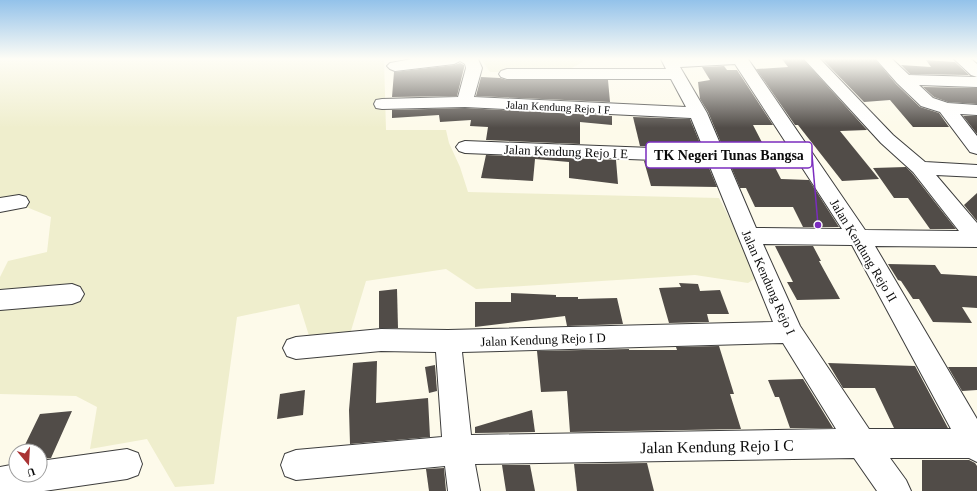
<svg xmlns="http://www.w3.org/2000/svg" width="977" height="491" font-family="'Times New Roman',serif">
<rect width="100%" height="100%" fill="#fdfaea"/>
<!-- farmland -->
<g fill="#efeecd">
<path d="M0,59H384L386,130H446L449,143L460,167L468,192L719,198L759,276L748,283L695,275L476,289L446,269L366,281L350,334L311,342L299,304L237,317L214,484L175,487L147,439L90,449L97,407L76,396L0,394V277L8,261L47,252L51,217L19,204L0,206Z"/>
<path d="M481,59H588L570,69L545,72H490Z"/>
</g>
<!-- building -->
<g fill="#514c48">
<path d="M782,59H803L867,130L840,131L879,179L842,181L798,125H795L756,69L788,67Z"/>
<path d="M822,59H875L896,84L920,107L939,113L949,127H913L890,100L864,102Z"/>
<path d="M926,60L955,62L969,75L910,74L901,65L931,67Z"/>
<path d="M460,63L464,65V68L457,96L392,97L394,72L454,65Z"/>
<path d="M724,66L727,70H737L773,125H753L781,179L809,180L839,227H803L793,207H755L746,188H740L708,112L700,99L698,82L710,80L702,67Z"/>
<path d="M481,77L500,78L507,80H608L610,102L476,96Z"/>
<path d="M923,87L977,88V104L948,102L934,97Z"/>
<path d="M465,108L612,116V125L580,122V144L486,140L488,127L470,126L471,120L440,122L439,115L392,118V110Z"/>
<path d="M963,116H977V134Z"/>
<path d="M633,117L690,119L702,148L640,146Z"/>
<path d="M486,155L616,160L618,184L569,178V162L535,159L533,181L481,178Z"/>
<path d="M644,161L707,163L717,187L651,186Z"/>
<path d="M906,167L912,173L956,229H930L908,198H894L873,168Z"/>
<path d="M977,193V221L964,205Z"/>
<path d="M775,246H813L821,261H819L840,299L797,300L787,282H793Z"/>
<path d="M888,264L935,265L941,274L977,276V308L962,307L972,323L933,322L919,299H913L901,281L898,280Z"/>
<path d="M679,283L698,284L700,291L720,290L729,314H707L709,322L669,323L659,288L681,287Z"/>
<path d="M397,289L398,328H379V291Z"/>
<path d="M511,293L556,295V297H578V299L617,298L623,324L567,326L565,316L475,327V302H511Z"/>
<path d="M719,346L734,394H730L741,429L570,432L567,391L541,392L537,351L629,349V350H677L676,347Z"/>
<path d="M377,361L376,403L428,398L430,437L350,444L349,410L353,363Z"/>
<path d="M828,363L915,366L948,428H894L875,388H843Z"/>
<path d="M435,365L437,391L429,393L425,367Z"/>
<path d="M948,367H977V390L962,391Z"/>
<path d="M803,379L833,428H790L779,397H775L768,380Z"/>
<path d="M305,390L303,415L277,419L280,394Z"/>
<path d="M532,410L535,432L475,433V427Z"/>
<path d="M72,411L51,458L40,459V451H22L40,414Z"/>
<path d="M922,460H969L975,463L977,466V491H922Z"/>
<path d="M647,463L654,491H577L574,464Z"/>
<path d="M502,465H530L535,491H506Z"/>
<path d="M444,468L446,491H429L426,469Z"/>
</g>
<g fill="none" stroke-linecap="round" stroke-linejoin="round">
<!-- minor casing -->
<g stroke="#3d3d3d" stroke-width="2">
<g id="minor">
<path d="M412,59H478L482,68L474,97L686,107L671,79H507L501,77L499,74L501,71L507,69H666L661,59H748L865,230L959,231L913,172L881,143L804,59H820L893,135L925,162L977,165V177L936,175L977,223V247L875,246L977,419V462L969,458H890L906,480L911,491H877L854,458L475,464L480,491H448L445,466L296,480L285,476L281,465L285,454L296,450L442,437L436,352L381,351L296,359L287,356L283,348L287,340L296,337L381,329L448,330L773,322L708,162L465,153L459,151L456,147L459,143L465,141L704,150L691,118L465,107L382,109L376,108L374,104L376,100L382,99L458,97L466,68L465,64L460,61L454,64L395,71L390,69L387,66L390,63ZM735,64L842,229L756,228L707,113L680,67ZM763,244L852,245L951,429H869L800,326ZM783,343L836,429L471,435L462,352Z"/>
<path d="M876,59H892L909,75L977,77V87L919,85L933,98L948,103L977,105V115L960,114L977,136V154L970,152L940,112L921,106L897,83Z"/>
<path d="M954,59H971L977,64V77L971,75Z"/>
<path d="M19,195L26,197L29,202L26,207L0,212V198Z"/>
<path d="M72,284L80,287L84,294L80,301L72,304L0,310V290Z"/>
<path d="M127,449L138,453L142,464L138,475L127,479L44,491H0V467L16,464V475H40V461Z"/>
</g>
</g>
<!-- minor -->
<use href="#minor" fill="#fff" fill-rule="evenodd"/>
</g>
<!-- sky -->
<linearGradient id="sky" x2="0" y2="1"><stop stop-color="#93c2ea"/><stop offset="0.46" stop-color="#fefdf6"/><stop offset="1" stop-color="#fefdf6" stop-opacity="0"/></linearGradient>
<rect width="977" height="128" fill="url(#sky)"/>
<g text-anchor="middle" stroke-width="4" stroke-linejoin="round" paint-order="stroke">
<!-- far-street labels -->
<g font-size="11" fill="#0a0a0a" stroke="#fff">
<text transform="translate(558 107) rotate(3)" y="4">Jalan Kendung Rejo I F</text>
</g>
<!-- street labels -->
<g font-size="13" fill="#0a0a0a" stroke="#fff">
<text transform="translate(566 151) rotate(2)" y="5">Jalan Kendung Rejo I E</text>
<text transform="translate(864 250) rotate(59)" y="5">Jalan Kendung Rejo II</text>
<text transform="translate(769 282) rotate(66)" y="5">Jalan Kendung Rejo I</text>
<text transform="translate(543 339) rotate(-2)" y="5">Jalan Kendung Rejo I D</text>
</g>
<!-- near-street labels -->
<g font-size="16" fill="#0a0a0a" stroke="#fff">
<text transform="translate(717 446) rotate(-1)" y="6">Jalan Kendung Rejo I C</text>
</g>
</g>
<!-- callouts -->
<path fill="none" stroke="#7b2cbf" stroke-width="1.5" d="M818 225L812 155"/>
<circle fill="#7b2cbf" stroke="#fff" stroke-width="1.5" cx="818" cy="225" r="4"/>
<rect fill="#fff" stroke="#7b2cbf" stroke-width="1.5" x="646" y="142" width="166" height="26" rx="4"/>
<g font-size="14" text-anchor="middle" font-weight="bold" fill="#0a0a0a">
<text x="729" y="160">TK Negeri Tunas Bangsa</text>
</g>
<!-- north arrow -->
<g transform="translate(28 463) rotate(162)"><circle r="19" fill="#ffffff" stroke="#9d9d9d"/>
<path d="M0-3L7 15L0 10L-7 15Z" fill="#a93334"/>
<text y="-6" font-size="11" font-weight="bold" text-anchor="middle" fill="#0a0a0a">U</text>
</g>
</svg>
